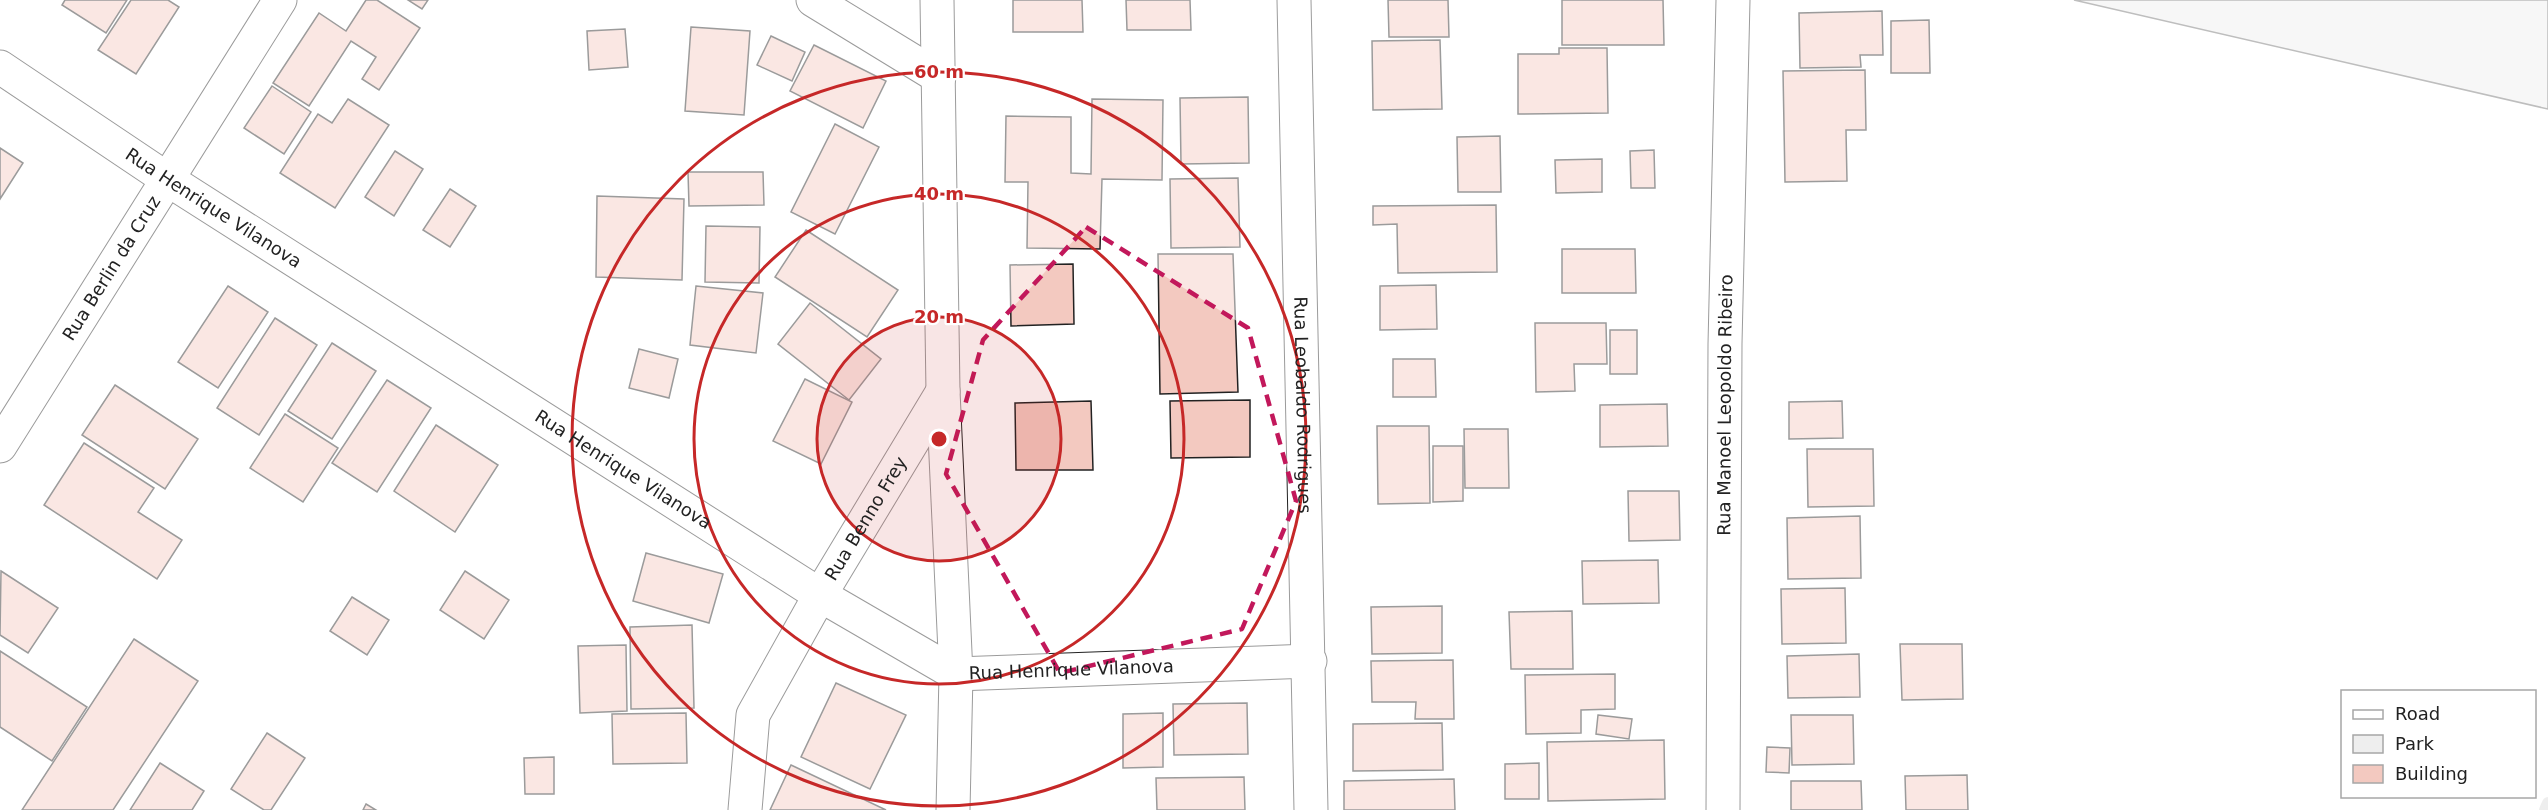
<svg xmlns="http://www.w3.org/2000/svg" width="2548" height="810" font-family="'DejaVu Sans',sans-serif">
<rect width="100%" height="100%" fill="#fff"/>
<!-- green -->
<path fill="#eee" stroke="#6f6f6f" stroke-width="1.5" d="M2074,0H2548V109Z"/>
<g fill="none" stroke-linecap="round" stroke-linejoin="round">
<!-- stream -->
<path stroke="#d9d9d9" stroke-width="12" d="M2545,810L2548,803"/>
</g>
<!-- building -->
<g fill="#f3c9c0" stroke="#222" stroke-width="1.5">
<path d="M65,0H127L106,33L62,5Z"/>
<path d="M131,0H168L179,7L136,74L98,50Z"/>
<path d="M366,0H377L420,28L379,90L362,79L376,57L351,41L309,106L273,83L319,13L346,31Z"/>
<path d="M408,0H428L422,9Z"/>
<path d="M1013,0H1082L1083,32H1013Z"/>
<path d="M1126,0H1190L1191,30H1127Z"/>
<path d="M1388,0H1448L1449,37H1389Z"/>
<path d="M1562,0H1663L1664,45H1562Z"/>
<path d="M1882,11L1883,55H1860L1861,67L1800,68L1799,13Z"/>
<path d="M1929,20L1930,73H1891V21Z"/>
<path d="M691,27L750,31L744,115L685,111Z"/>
<path d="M625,29L628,67L589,70L587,31Z"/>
<path d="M771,36L805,52L792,81L757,65Z"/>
<path d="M1440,40L1442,109L1373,110L1372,41Z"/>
<path d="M814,45L886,81L863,128L790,91Z"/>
<path d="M1559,48H1607L1608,113L1518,114V54H1559Z"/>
<path d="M1865,70L1866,130H1846L1847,181L1785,182L1783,71Z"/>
<path d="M272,86L311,112L284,154L244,128Z"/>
<path d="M1248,97L1249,163L1181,164L1180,98Z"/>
<path d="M348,99L389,125L335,208L280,173L318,114L332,123Z"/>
<path d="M1092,99L1163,100L1162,180L1102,179L1100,249L1027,248L1028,182H1005L1006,116L1071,117V173L1091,174Z"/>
<path d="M835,124L879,147L835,234L791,212Z"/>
<path d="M1500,136L1501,192H1458L1457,137Z"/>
<path d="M0,148L23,163L0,199Z"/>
<path d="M1654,150L1655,188H1631L1630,151Z"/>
<path d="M395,151L423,169L394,216L365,197Z"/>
<path d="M1602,159V192L1556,193L1555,160Z"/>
<path d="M688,172H763L764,205L689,206Z"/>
<path d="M1238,178L1240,247L1171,248L1170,179Z"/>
<path d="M450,189L476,206L450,247L423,230Z"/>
<path d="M597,196L684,199L682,280L596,277Z"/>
<path d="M1496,205L1497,272L1398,273L1397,224L1373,225V206Z"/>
<path d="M706,226L760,227L759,283L705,282Z"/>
<path d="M806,230L898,290L867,337L775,277Z"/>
<path d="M1562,249H1635L1636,293H1562Z"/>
<path d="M1158,254H1233L1238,392L1160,394Z"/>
<path d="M1073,264L1074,324L1011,326L1010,265Z"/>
<path d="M1436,285L1437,329L1380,330V286Z"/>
<path d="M228,286L268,312L218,388L178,362Z"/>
<path d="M696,286L763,293L756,353L690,345Z"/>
<path d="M810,303L881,359L849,400L778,344Z"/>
<path d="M275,318L317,345L259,435L217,408Z"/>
<path d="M1535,323H1606L1607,364H1574L1575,391L1536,392Z"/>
<rect x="1610" y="330" width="27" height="44"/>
<path d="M332,343L376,371L332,439L288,411Z"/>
<path d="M639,349L678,359L669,398L629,388Z"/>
<path d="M1393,359H1435L1436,397H1393Z"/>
<path d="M805,379L852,402L821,464L773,441Z"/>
<path d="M387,380L431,408L377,492L332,463Z"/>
<path d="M115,385L198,439L165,489L82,435Z"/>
<path d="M1250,400V457L1171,458L1170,401Z"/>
<path d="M1091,401L1093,470H1016L1015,403Z"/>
<path d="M1842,401L1843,438L1789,439V402Z"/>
<path d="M1667,404L1668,446L1600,447V405Z"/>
<path d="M285,414L338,448L303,502L250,468Z"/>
<path d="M436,425L498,465L455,532L394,491Z"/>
<path d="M1377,426H1429L1430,503L1378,504Z"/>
<path d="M1464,429H1508L1509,488H1465Z"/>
<path d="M84,443L154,488L138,512L182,540L157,579L44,505Z"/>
<path d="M1433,446H1463V501L1433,502Z"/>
<path d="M1807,449H1873L1874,506L1808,507Z"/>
<path d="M1628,491H1679L1680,540L1629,541Z"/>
<path d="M1860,516L1861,578L1788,579L1787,518Z"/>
<path d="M646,553L723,574L709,623L633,601Z"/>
<path d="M1658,560L1659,603L1583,604L1582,561Z"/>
<path d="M1,571L58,608L28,653L0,635Z"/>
<path d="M465,571L509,600L484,639L440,610Z"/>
<path d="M1845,588L1846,643L1782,644L1781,589Z"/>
<path d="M352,597L389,620L367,655L330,631Z"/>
<path d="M1442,606V653L1372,654L1371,607Z"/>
<path d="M1572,611L1573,669H1511L1509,612Z"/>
<path d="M692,625L694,708L631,709L630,627Z"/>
<path d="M134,639L198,681L113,810H22Z"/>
<path d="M1900,644H1962L1963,699L1902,700Z"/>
<path d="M626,645L627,711L580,713L578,646Z"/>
<path d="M0,651L87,707L52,761L0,727Z"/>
<path d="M1859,654L1860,697L1788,698L1787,656Z"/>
<path d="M1453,660L1454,719H1415L1416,702H1372L1371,661Z"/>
<path d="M1615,674V709L1581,710V733L1526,734L1525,675Z"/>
<path d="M836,683L906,715L870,789L801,757Z"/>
<path d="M1247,703L1248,754L1174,755L1173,704Z"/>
<path d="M686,713L687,763L613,764L612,714Z"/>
<path d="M1163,713V767L1123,768V714Z"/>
<path d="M1598,715L1632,719L1629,739L1596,734Z"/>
<path d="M1791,715H1853L1854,764L1792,765Z"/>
<path d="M1442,723L1443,770L1353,771V724Z"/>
<path d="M267,733L305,758L271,810H264L231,789Z"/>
<path d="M1664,740L1665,799L1548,801L1547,742Z"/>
<path d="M1767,747L1790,748L1789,773L1766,772Z"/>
<path d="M554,757V794H525L524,758Z"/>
<path d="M160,763L204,791L192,810H130Z"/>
<path d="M1539,763V799H1505V764Z"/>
<path d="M791,765L886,810H770Z"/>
<path d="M1967,775L1968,810H1906L1905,776Z"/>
<path d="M1244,777L1245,810H1157L1156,778Z"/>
<path d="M1454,779L1455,810H1344V781Z"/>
<path d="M1791,781H1861L1862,810H1791Z"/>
<path d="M366,804L376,810H363Z"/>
</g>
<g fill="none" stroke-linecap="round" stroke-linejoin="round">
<!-- minor casing -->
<g stroke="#222" stroke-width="35">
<g id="minor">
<path d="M813,0L939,77"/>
<path d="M937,0L943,391L956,674L953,810"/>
<path id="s1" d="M1294,0L1311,810"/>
<path id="s2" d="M0,67L167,179L820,595L956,674L1310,661"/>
<path id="s3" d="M0,446L280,0"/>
<path id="s4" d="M745,810L753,715L820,595L943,391"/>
<path id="s5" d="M1723,810L1725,344L1733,0"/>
</g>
</g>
<!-- minor -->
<use href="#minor" stroke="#fff" stroke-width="33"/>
</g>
<!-- marked area -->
<path d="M0 0H2548V810H0ZM1086,227L1248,328L1296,501L1242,629L1060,673L946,474L983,340Z" fill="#fff" fill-opacity=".55" fill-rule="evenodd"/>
<path fill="none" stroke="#c2185b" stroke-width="4.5" stroke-dasharray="12 8" stroke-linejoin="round" d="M1086,227L1248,328L1296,501L1242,629L1060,673L946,474L983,340Z"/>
<!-- distance rings -->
<circle cx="939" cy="439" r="122" fill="#c62828" fill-opacity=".12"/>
<g fill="none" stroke="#c62828" stroke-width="3">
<circle cx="939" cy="439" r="122"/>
<circle cx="939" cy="439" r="245"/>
<circle cx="939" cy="439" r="367"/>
</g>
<g text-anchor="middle" stroke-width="4.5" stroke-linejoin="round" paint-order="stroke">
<!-- street labels -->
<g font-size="18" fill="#222" stroke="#fff">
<text dy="6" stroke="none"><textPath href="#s2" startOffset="256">Rua Henrique Vilanova</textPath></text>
<text dy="6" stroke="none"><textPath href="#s3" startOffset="210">Rua Berlin da Cruz</textPath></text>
<text dy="6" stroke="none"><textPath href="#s1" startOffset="405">Rua Leobaldo Rodrigues</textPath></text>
<text dy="6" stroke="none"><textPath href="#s5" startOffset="405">Rua Manoel Leopoldo Ribeiro</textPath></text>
<text dy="6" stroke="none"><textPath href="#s2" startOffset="742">Rua Henrique Vilanova</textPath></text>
<text dy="6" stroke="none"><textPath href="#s4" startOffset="322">Rua Benno Frey</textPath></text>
<text dy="6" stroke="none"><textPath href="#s2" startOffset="1248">Rua Henrique Vilanova</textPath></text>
</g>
</g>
<circle cx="939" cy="439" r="9" fill="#c62828" stroke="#fff" stroke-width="3"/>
<g font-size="18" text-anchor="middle" font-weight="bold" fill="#c62828" stroke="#fff" stroke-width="4.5" stroke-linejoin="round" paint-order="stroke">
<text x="939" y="78">60 m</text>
<text x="939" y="200">40 m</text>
<text x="939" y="323">20 m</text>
</g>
<!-- legend -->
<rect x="2341" y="690" width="195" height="108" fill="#ffffff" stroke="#a7a7a7" stroke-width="1.5"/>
<rect x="2353" y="710" width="30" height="9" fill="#ffffff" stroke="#a7a7a7" stroke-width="1.5"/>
<text x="2395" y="720" font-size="18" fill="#222222">Road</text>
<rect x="2353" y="735" width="30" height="18" fill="#eeeeee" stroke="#a7a7a7" stroke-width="1.5"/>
<text x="2395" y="750" font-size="18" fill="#222222">Park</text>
<rect x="2353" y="765" width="30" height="18" fill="#f3c9c0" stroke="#a7a7a7" stroke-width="1.5"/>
<text x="2395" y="780" font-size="18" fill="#222222">Building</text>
</svg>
